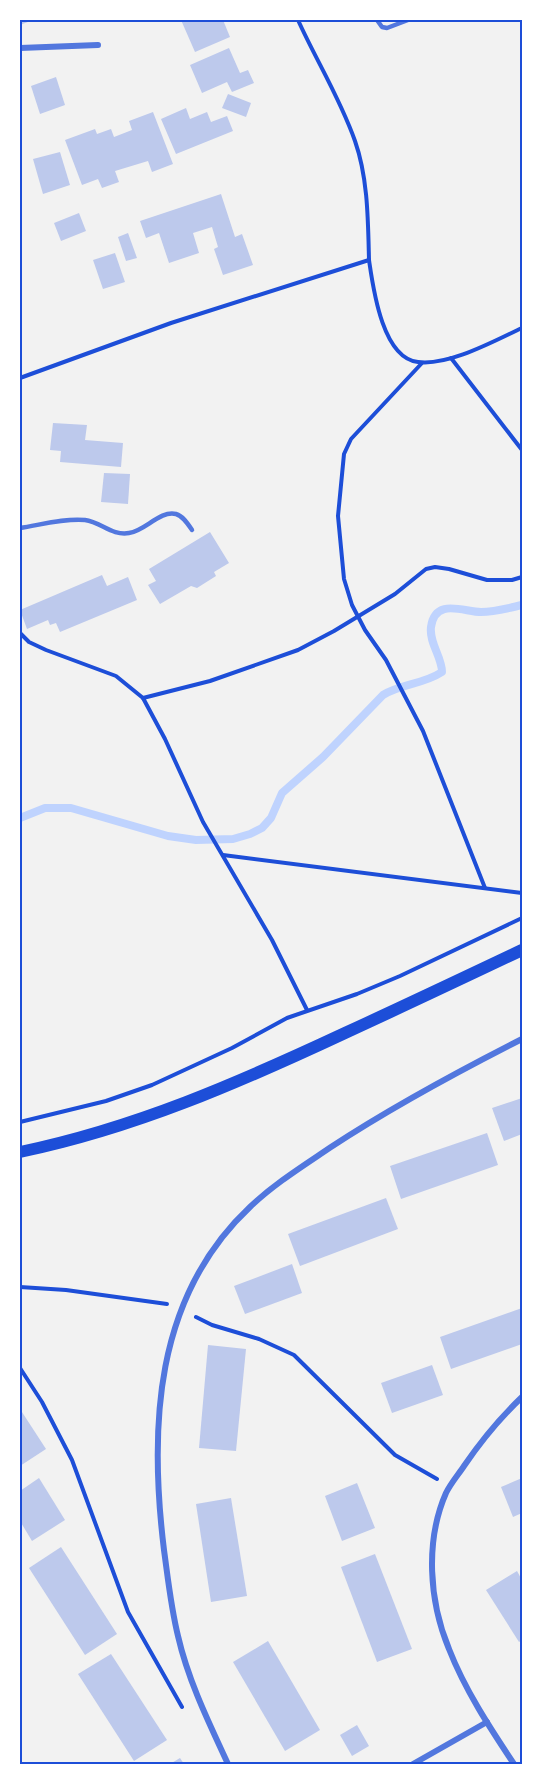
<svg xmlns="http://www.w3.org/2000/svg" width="542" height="1784" font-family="'Source Sans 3',sans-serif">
<rect width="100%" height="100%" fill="#f2f2f2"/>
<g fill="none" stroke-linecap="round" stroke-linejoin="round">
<!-- stream -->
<path stroke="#bfd3fe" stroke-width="8" d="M20,818L45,808H71L168,836L196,840L233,839L250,834L262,828L271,818L282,793L323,757L383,695C401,684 424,684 442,672C442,657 429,643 431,627C435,597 464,612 481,612C495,612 509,608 522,605"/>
</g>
<!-- building -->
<g fill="#bdc9ec">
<path d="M20,20H33L20,25Z"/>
<path d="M181,20H223L230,37L195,52Z"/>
<path d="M229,48L240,73L248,70L254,83L232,92L227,82L202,93L190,65Z"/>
<path d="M56,77L65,105L40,114L31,86Z"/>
<path d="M228,94L251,103L246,117L222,108Z"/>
<path d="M186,108L190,119L207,112L211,122L227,116L233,131L176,154L161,119Z"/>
<path d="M153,112L173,164L152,172L148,161L115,171L119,182L102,188L98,179L82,185L65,140L95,129L97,134L111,129L114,137L132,130L129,121Z"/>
<path d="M60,152L70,185L43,194L33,159Z"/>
<path d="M221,194L235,237L242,234L253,265L223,275L214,249L218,247L212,227L193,233L199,253L169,263L159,233L146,238L140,221Z"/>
<path d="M79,213L86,231L61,241L54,223Z"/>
<path d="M128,233L137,258L126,261L118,237Z"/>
<path d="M115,253L125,282L103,289L93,260Z"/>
<path d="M53,423L87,425L85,440L123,443L121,467L60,462L61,451L50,450Z"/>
<path d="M104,473L130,474L128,504L101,502Z"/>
<path d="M210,532L229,563L214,572L216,576L197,588L191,586L160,604L148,585L156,581L149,569Z"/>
<path d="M102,575L107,586L128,577L137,600L60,632L56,623L50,625L48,620L27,629L20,610Z"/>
<path d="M522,1098V1134L504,1141L492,1108Z"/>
<path d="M487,1133L498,1165L401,1199L390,1166Z"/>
<path d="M386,1198L398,1229L300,1266L288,1234Z"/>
<path d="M292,1264L302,1293L245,1314L234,1286Z"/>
<path d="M522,1308V1344L451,1369L440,1337Z"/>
<path d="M208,1345L246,1349L236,1451L199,1448Z"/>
<path d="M432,1365L443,1395L392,1413L381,1383Z"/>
<path d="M20,1409L46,1449L20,1466Z"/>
<path d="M39,1478L65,1520L32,1541L20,1521V1491Z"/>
<path d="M522,1478V1513L513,1517L501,1487Z"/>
<path d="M357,1483L375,1528L342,1541L325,1496Z"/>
<path d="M231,1498L247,1596L211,1602L196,1504Z"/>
<path d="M61,1547L117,1634L85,1655L29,1568Z"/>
<path d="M375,1554L412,1649L377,1662L341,1567Z"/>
<path d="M517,1571L522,1580V1640L519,1642L486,1590Z"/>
<path d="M268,1641L320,1730L285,1751L233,1662Z"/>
<path d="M111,1654L167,1740L134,1761L78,1674Z"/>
<path d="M357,1725L369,1746L352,1756L340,1735Z"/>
<path d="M180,1758L184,1764H170Z"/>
</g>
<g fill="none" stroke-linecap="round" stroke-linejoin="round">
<!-- path -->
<g stroke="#1d4ed8" stroke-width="4">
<path d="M298,20C316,60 340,98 355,141C368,178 368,220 369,260"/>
<path d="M451,358L522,450"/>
<path d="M422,363L351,439L344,454L338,516L344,579L352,605L365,630L386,660L423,731L485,888"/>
<path d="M20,378L171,323L369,260C373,287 382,358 418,362C449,366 494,341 522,328"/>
<path d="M20,633L29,642L46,650L116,676L143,698L165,739L203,822L272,940L307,1010"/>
<path d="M143,698L210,681L298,650L334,631L395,594L426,569L435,567L449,569L487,580H512L522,577"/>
<path d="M223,855L522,893"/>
<path d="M20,1122L106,1101L152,1085L232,1048L287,1018L357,994L400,976L522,918"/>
<path d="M20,1287L66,1290L167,1304"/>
<path d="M196,1317L212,1325L259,1339L294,1355L395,1455L437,1479"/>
<path d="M20,1368L42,1402L72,1460L128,1612L182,1707"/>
</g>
<!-- service -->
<g stroke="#5277de" stroke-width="4.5">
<path d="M377,20L382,27L387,28L408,20"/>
<path d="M20,528C40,525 64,518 85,520C101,522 112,536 129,533C145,531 160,510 176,514C183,516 188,524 192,530"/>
</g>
<!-- minor -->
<g stroke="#5277de" stroke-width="6">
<path d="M20,48L98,45"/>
<path d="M228,1764C209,1723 188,1680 178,1636C171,1608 168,1579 164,1550C149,1428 154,1297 250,1207C274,1184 303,1166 331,1147C392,1107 457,1072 522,1039"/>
<path d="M413,1764L487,1722"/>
<path d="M514,1764C490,1728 465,1690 449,1649C429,1601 425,1541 446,1493C451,1483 458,1475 464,1466C481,1441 500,1418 522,1397"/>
</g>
<!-- secondary -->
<path stroke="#1d4ed8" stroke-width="12" d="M20,1152C135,1128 238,1083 345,1033C404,1006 463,978 522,950"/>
</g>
<!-- border -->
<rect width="542" height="1784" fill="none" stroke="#ffffff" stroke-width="42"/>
<rect x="21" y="21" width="500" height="1742" fill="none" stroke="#1d4ed8" stroke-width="2"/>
</svg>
